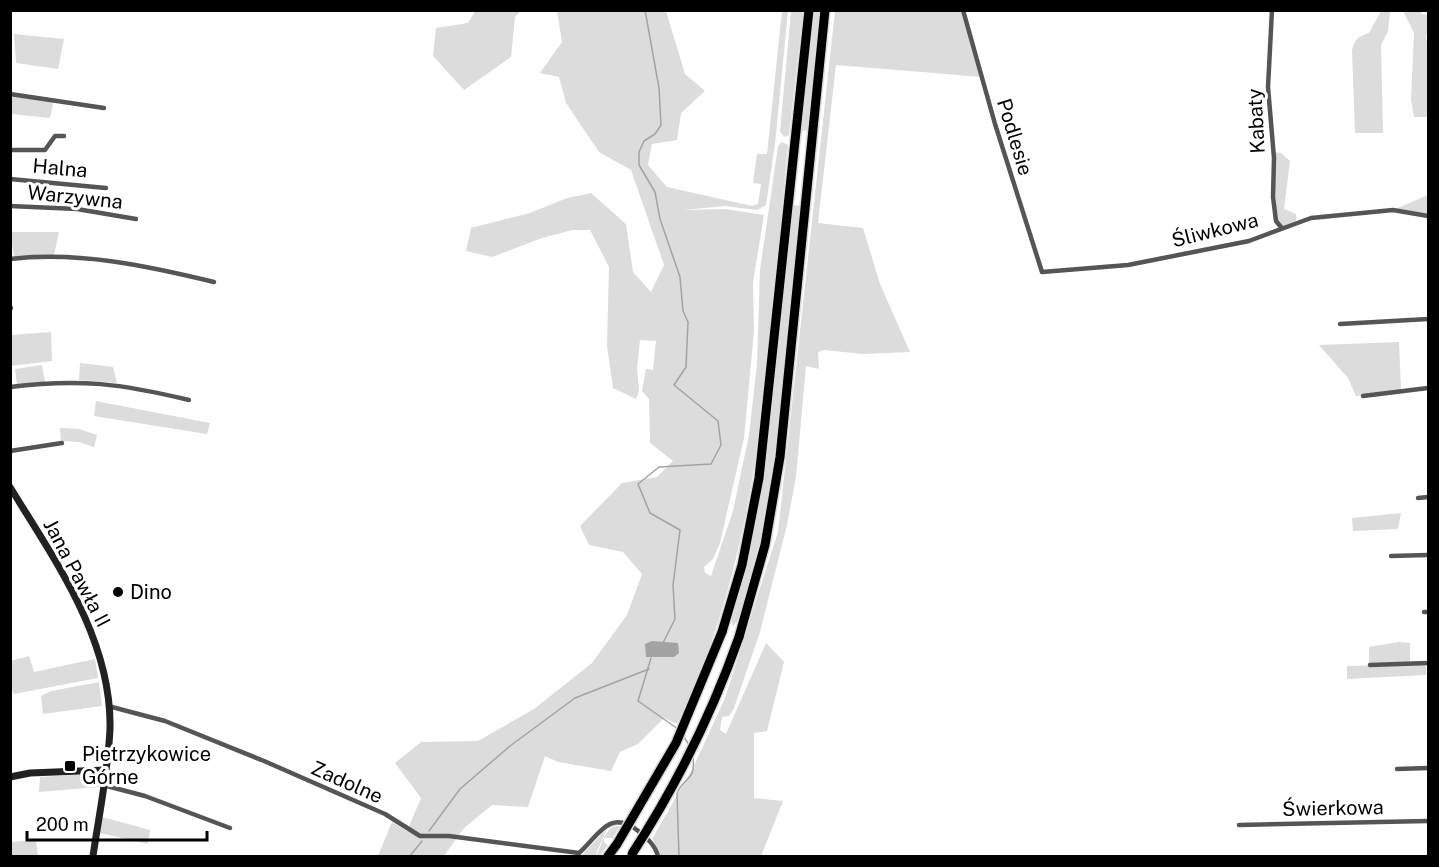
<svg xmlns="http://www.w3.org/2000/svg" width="1439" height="867" font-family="'Public Sans',sans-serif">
<rect width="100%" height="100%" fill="#fff"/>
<!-- green -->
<g fill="#dcdcdc">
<path d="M476,10L521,11L515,17L511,57L464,90L433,56L436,28L468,23Z"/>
<path d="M557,11H666L685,74L705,91L681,113L677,140L652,144L648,165L667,187L752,206L758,204L761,184L753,183L757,154H767L782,11H788L775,144L766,205L757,210L725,206L683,210L725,209L764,215L753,282L754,331L744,438L720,543L713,559L704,567L705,573L711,576L733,511L749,435L757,364L760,270L778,146L782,142L788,145C768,340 766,544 677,724L664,718L638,744L620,752L611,771L558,762L545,756L528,807L492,805L464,828L444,856H378L392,822L407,831L421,798L395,763L421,742L478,741L534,709L592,663L627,615L642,574L623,552L589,545L580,526L622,483L657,477L673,461L650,443L649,399L642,391L646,369L653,370L656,341L640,340L637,368L639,391L636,399L613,388L607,346L609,267L590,230H572L542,238L492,257L466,251L471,228L530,213L567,198L591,193L626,224L633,272L651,292L664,265L631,170L599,152L566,103L559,77L540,73L562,42Z"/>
<path d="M791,11H803L789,135L785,137L780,132Z"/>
<path d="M813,11H821L809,130L800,131Z"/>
<path d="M835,11H963L982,77L836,65L818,223L863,228L880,284L910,352L863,354L824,350L818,352L819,369L806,366L796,477L787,525L760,632L734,708L729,716L722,717L720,730L726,734L766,643L784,662L767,731L754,733V798L783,801L761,856H661L652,839L693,768L725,698L778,532Z"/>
<path d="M1381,11H1390L1388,31L1381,45L1383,133H1355L1352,50C1355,39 1358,36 1369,33Z"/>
<path d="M1403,11H1422L1421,14L1428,15V33L1426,36L1428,48V117H1414L1411,100L1414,33Z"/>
<path d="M14,34L64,39L58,69L16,63Z"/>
<path d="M10,95L54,100L50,118L11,114Z"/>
<path d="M1274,152L1281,153L1290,161L1284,209L1296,214V221L1281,227L1276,221Z"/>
<path d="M1428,195V216L1393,210Z"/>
<path d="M793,205L801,206L775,463L757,562L739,623L736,622L733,627L731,620L749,552L763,480Z"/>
<path d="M10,232H59L54,255L14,257Z"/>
<path d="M51,332L52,361L11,366V335Z"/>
<path d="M1399,342L1401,390L1356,396L1348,378L1319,345Z"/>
<path d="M80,363L113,367L117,383L79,380Z"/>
<path d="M42,365L45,382L17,385L15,369Z"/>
<path d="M96,401L210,423L207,434L94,416Z"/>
<path d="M60,428L79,429L97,435L94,447L79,442L61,441Z"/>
<path d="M1401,513L1398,529L1353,531L1352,518Z"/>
<path d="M1399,642L1410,643V662L1369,663V647Z"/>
<path d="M29,656L34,672L95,659L98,678L14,694L11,687V661Z"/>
<path d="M1426,664V675L1347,679V666Z"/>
<path d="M99,682L102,706L43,714L41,696L51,691Z"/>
<path d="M88,774L98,778L99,787L39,792L40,777Z"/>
<path d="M102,817L150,830L148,844L100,833Z"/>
<path d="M621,824L607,829L595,856H581L610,825Z"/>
<path d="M620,826L613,838H604V842L608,845L600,856H596C603,845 603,826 620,826Z"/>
<path d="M36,840L38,856H11V842Z"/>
</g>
<!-- water -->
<path fill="#a3a3a3" d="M652,641L678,643L679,653L674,657H646L645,644Z"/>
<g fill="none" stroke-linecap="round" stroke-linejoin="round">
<!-- stream -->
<g stroke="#a3a3a3" stroke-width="1.5">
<path d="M645,10L659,88L661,125L655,134L644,141L639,152V165L655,192L660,219L680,277L683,311L688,322L686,367L674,385L718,421L721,445L711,464L659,467L638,484L650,513L680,530L673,585L675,619L663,643"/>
<path d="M651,658L638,701L678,729"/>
<path d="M683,735L690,747"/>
<path d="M429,831L460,789L510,746L575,698L649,669"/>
<path d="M410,856L422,841"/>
<path d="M679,856L677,794C683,776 696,783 693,757"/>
</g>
<!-- highway casing -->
<g stroke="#dbdbdb" stroke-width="12">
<g id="highway">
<path d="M722,632L742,565L759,478L809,10"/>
<path d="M739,637L765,545L780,457L825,10"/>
<path d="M608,856L617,844"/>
</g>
</g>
<!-- street -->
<g stroke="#555" stroke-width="4.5">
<path d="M963,10L995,124L1042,272L1128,265L1249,241L1311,218L1393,210L1428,216"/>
<path d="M1272,10L1268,87L1274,158L1273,197L1276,221L1281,227"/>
<path d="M10,94L104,108"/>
<path d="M10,150H45L55,136H64"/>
<path d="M10,179L106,188"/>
<path d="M10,206L77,209L136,219"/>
<path d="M10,259C79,251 148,266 214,282"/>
<path d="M10,308H11"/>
<path d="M1340,324L1428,319"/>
<path d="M10,387C80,378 122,384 189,400"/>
<path d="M1363,396L1428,388"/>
<path d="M10,451L62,443"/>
<path d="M1418,498L1428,497"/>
<path d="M1391,556L1428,555"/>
<path d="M1424,612H1428"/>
<path d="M1370,665L1428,663"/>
<path d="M108,706L165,721L264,761L385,814L420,836H449L579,853C599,835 609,809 637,830C647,838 655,845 658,856"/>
<path d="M1397,769L1428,768"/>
<path d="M103,785L145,796L230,828"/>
<path d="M1239,825L1428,821"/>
</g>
<!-- secondary -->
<g stroke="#222" stroke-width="7">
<path d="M10,487C55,561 112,639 110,729C108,772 99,815 93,856"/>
<path d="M10,777L30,773L105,770"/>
</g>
<!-- highway -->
<use href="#highway" stroke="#000" stroke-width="9"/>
<!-- highway-bridge casing -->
<g stroke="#dbdbdb" stroke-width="12" stroke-linecap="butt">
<g id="highway-bridge">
<path d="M617,844L676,743L722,632"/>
<path d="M632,854C676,786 712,714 739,637"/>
</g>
</g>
<!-- highway-bridge -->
<use href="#highway-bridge" stroke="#000" stroke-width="9"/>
</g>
<!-- markers -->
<g fill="#000" stroke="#fff" stroke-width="2">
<circle cx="118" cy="592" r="6"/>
<rect x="64" y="760" width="12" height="12" rx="3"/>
</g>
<g text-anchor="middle" stroke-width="6" stroke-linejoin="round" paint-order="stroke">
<!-- street labels -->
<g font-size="20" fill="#000" stroke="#fff">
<text transform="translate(1256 121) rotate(-93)" y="7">Kabaty</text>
<text transform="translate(1015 137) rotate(73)" y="7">Podlesie</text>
<text transform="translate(60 168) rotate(5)" y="7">Halna</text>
<text transform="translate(75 197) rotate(6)" y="7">Warzywna</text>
<text transform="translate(1215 230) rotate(-14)" y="7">Śliwkowa</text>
<text transform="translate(77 573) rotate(62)" y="7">Jana Pawła II</text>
<text transform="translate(347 782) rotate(24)" y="7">Zadolne</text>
<text transform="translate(1333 808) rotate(-1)" y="7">Świerkowa</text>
</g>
<!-- poi labels -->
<g font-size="20" fill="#000" stroke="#fff" text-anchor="start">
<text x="130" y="599">Dino</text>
<text x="82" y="761">Pietrzykowice<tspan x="82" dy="23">Górne</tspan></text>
</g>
</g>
<!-- border -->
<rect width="1439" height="867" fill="none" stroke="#000000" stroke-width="24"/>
<!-- scale -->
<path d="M27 831v9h180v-9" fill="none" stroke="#000000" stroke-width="3"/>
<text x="36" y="831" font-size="18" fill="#000000" stroke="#ffffff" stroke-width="4.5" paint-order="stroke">200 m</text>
</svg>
